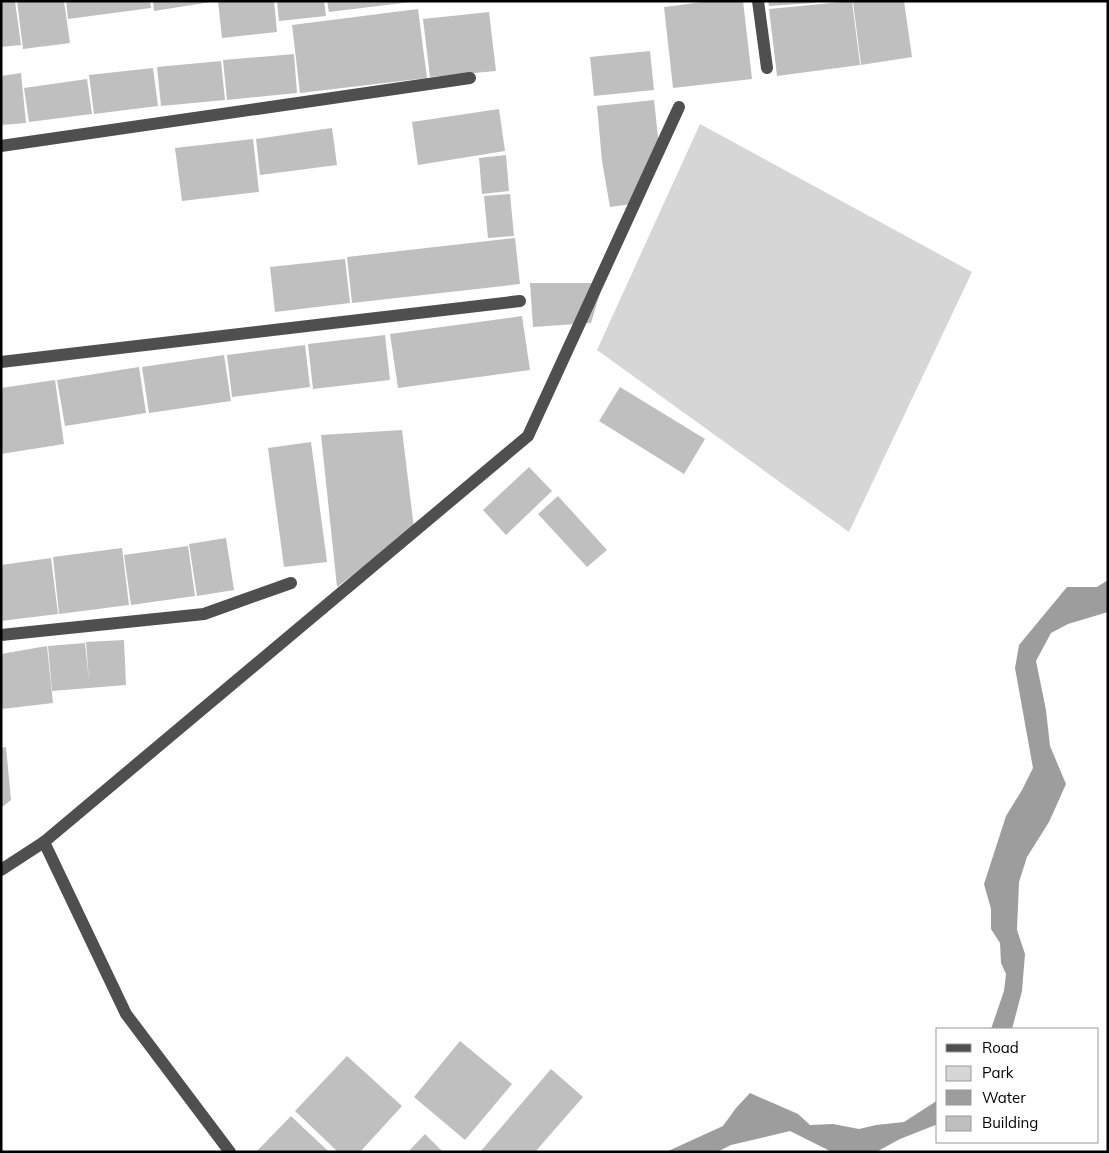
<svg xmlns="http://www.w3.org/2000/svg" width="1109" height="1153" font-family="Mulish,sans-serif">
<rect width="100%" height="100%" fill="#fff"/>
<!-- green -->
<path fill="#d6d6d6" d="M700,124L972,272L849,532L597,350Z"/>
<!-- water -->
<g fill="#9d9d9d">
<path d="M1108,580V612L1068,624L1051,633L1036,661L1046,710L1050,746L1066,784L1049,822L1027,857L1019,882L1017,930L1025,954L1022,991L1012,1029H991L1004,991L1006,974L1001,963L1000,943L991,929V909L984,884L1006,816L1022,790L1033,768L1015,668L1019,645L1067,587H1097Z"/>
<path d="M750,1093L798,1114L810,1125L833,1124L859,1129L876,1125L904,1122L938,1100V1124L900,1139L876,1152H832L790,1131L731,1145L717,1152H666L723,1126L736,1108Z"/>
</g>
<!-- building -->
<g fill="#bfbfbf">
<path d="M1,1H15L21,45L1,47Z"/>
<path d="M17,1H64L70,43L23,49Z"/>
<path d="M66,1H150L151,8L68,19Z"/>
<path d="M153,1H211V2L154,11Z"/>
<path d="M218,1H274L277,32L222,38Z"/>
<path d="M277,1H324L326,16L279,21Z"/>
<path d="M327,1H411V2L329,12Z"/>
<path d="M710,1H743L752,79L673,88L664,7Z"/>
<path d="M768,1H815V3L769,6Z"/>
<path d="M852,1L860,65L777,76L769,9Z"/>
<path d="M904,1L912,57L861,65L853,2Z"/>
<path d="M418,9L427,78L300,93L292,25Z"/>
<path d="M489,12L496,71L430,77L423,19Z"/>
<path d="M650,51L654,90L594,96L590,57Z"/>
<path d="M294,54L297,93L227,100L223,60Z"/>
<path d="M221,61L225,100L161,106L157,67Z"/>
<path d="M153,68L158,106L94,114L89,75Z"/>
<path d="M21,73L26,123L1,125V76Z"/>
<path d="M87,79L92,114L29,122L24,88Z"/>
<path d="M654,100L660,155L639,203L610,207L602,161L597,106Z"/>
<path d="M499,109L505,151L418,165L412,122Z"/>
<path d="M332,128L337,165L260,175L256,139Z"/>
<path d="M253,139L259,192L182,201L175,148Z"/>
<path d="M506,155L509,191L482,194L479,158Z"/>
<path d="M510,194L514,236L488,238L484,196Z"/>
<path d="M515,238L520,284L352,303L347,257Z"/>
<path d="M345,259L350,303L275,312L270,267Z"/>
<path d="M530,283H603L591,323L533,327Z"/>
<path d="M522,316L530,370L398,388L390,334Z"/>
<path d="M385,335L390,380L313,389L308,344Z"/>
<path d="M305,345L310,387L232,397L227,355Z"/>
<path d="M224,355L231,401L149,413L142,367Z"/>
<path d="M139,367L146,413L65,426L57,380Z"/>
<path d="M55,380L64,444L1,454V388Z"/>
<path d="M620,387L705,439L684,474L599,421Z"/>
<path d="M402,430L414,528L337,587L321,435Z"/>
<path d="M311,442L327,562L284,567L268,448Z"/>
<path d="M529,467L552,491L506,535L483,510Z"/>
<path d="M558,496L607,550L587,567L538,514Z"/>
<path d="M226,538L234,590L197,596L189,544Z"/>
<path d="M188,546L195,596L131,605L124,555Z"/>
<path d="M122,548L129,605L59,614L53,557Z"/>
<path d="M51,558L58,614L1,621V565Z"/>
<path d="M124,640L126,685L52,691L48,646L85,643L89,681L86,642Z"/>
<path d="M47,646L53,703L2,709L1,654Z"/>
<path d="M6,747L11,800L1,808V748Z"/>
<path d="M460,1041L512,1084L465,1140L414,1097Z"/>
<path d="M347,1056L402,1106L360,1152H338L295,1111Z"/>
<path d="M551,1069L583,1097L535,1152H480Z"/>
<path d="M291,1116L329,1152H256Z"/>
<path d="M425,1134L443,1152H408Z"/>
</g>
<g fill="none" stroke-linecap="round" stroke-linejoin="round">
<!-- minor -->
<g stroke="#4f4f4f" stroke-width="12">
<path d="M758,1L767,68"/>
<path d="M1,146L470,78"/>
<path d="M1,362L520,301"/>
<path d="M1,635L204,614L291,583"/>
<path d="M44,842L126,1014L230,1152"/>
<path d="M1,870L44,842L528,436L679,107"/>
</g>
</g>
<!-- border -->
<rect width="1109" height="1153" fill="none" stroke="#000000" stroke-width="5"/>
<!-- legend -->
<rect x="936" y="1028" width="162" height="115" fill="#ffffff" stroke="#999999"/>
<rect x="946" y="1044" width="25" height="8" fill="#4f4f4f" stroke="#999999"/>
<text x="982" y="1053" font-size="15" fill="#000000">Road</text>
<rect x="946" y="1066" width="25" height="15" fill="#d6d6d6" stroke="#999999"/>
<text x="982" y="1078" font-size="15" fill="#000000">Park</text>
<rect x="946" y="1090" width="25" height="15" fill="#9d9d9d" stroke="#999999"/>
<text x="982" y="1103" font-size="15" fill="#000000">Water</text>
<rect x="946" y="1116" width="25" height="15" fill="#bfbfbf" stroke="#999999"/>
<text x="982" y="1128" font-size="15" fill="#000000">Building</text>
</svg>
